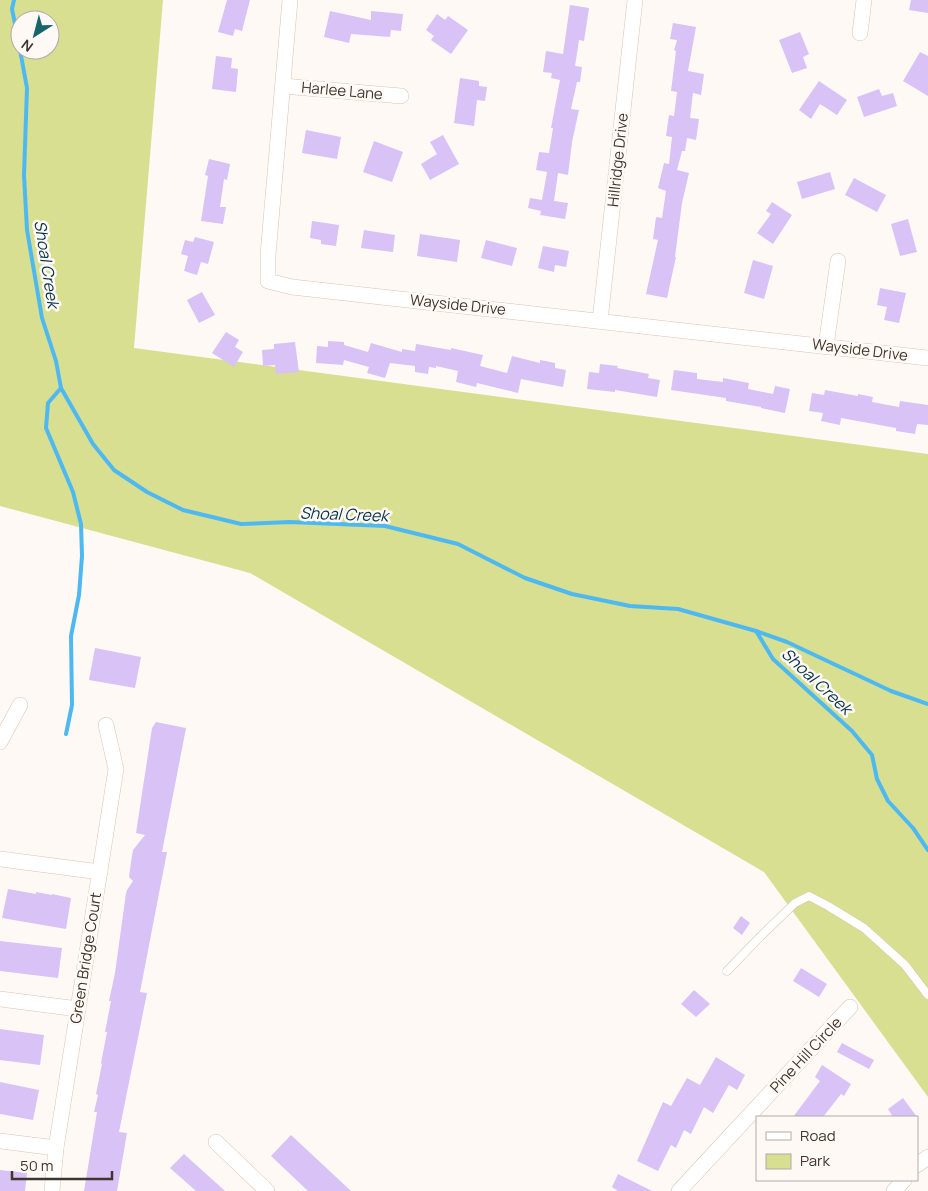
<svg xmlns="http://www.w3.org/2000/svg" width="928" height="1191" font-family="Manrope,sans-serif">
<rect width="100%" height="100%" fill="#fff9f6"/>
<!-- green -->
<path fill="#d8df91" fill-rule="evenodd" d="M0,0H163L134,348L928,454V1097L764,872L250,573L0,506ZM20,20H50V50H20Z"/>
<g fill="none" stroke-linecap="round" stroke-linejoin="round">
<!-- stream -->
<g stroke="#4eb9f1" stroke-width="4">
<path d="M14,0L12,9L20,49"/>
<path d="M20,50L27,88L24,175L27,230L42,318L56,361L61,388L93,444L114,470L147,492L183,510L241,524L290,522L385,526L458,544L525,578L572,594L630,606L678,609L756,631L787,642L891,691L928,704"/>
<path d="M61,388L48,403L46,428L73,492L81,524L82,556L79,595L71,636L72,705L66,734"/>
<path d="M756,631L773,659L852,731L872,755L877,779L888,801L913,828L928,850"/>
</g>
</g>
<!-- building -->
<g fill="#d9c2f6">
<path d="M227,0H250L242,31L235,29L233,36L218,32Z"/>
<path d="M911,0H928V13L909,10Z"/>
<path d="M570,5L589,8L584,41L579,40L575,66L582,67L580,82H577L571,109L579,110L572,142L568,175L558,173L554,201L568,203L565,219L540,215L541,211L528,208L530,198L542,200L547,172L536,170L539,152L549,153L553,128H551L560,80L551,78L552,73L543,72L546,51L563,54Z"/>
<path d="M330,11L371,20V11L403,14L401,31L391,30L390,37L351,34L349,43L324,37Z"/>
<path d="M437,14L445,20L448,16L468,30L451,54L431,40L434,36L426,30Z"/>
<path d="M673,23L696,27L688,71L704,74L701,95L693,93L690,118L699,119L696,140L687,138L685,151H682L677,170L689,173L682,203L675,257H676L667,298L646,294L658,240L653,239L656,217L662,218L666,191L658,188L664,163L669,164L672,137L666,136L669,115L674,116L677,92L671,91L676,51L674,50L677,40L670,39Z"/>
<path d="M800,32L809,54L803,57L807,68L792,73L779,40Z"/>
<path d="M920,52L928,56V96L903,81Z"/>
<path d="M216,56L232,58L231,68L238,69L236,92L212,89Z"/>
<path d="M460,78L479,81V86L487,87L485,101L477,100L474,126L454,123Z"/>
<path d="M819,81L847,100L837,115L820,104L811,119L799,110Z"/>
<path d="M879,89L882,96L893,93L897,106L864,117L857,97Z"/>
<path d="M306,130L341,137L337,159L302,153Z"/>
<path d="M443,135L459,164L430,180L421,164L437,154L430,142Z"/>
<path d="M374,141L403,152L392,182L363,172Z"/>
<path d="M209,159L230,164L227,180L224,179L220,207H226L223,224L201,221L208,176L205,175Z"/>
<path d="M830,172L835,189L802,199L797,182Z"/>
<path d="M854,178L886,195L877,212L845,195Z"/>
<path d="M772,202L792,215L773,244L757,233L771,214L766,211Z"/>
<path d="M908,219L917,252L900,256L891,224Z"/>
<path d="M312,221L339,225L336,246L321,244V240L310,238Z"/>
<path d="M364,230L395,235L393,252L361,248Z"/>
<path d="M420,234L460,240L457,262L417,256Z"/>
<path d="M195,237L214,242L208,264L201,262L197,275L184,271L188,256L181,254L185,240L193,242Z"/>
<path d="M486,240L517,248L512,266L481,258Z"/>
<path d="M543,246L569,251L566,267L555,265L554,272L538,268Z"/>
<path d="M753,260L773,266L764,299L744,293Z"/>
<path d="M880,288L906,293L899,323L884,320L887,307L877,305Z"/>
<path d="M202,292L215,315L199,323L187,300Z"/>
<path d="M226,332L239,340L235,347L243,352L234,367L212,353Z"/>
<path d="M328,341L344,342V345L368,352L371,343L402,352V349L415,351L416,344L451,350V348L483,355L480,366L507,373L512,356L540,363V360L555,363V368L566,370L563,387L521,379L518,393L477,383L476,387L456,382L458,371L436,366V368L429,367L428,374L415,372V366L390,363L385,378L367,373L369,367L344,360L343,365L316,363L317,346L328,347Z"/>
<path d="M295,342L299,372L276,374L275,365L263,366L262,350L274,349V344Z"/>
<path d="M600,364L618,366L617,368L649,374L648,378L660,380L657,397L615,390V392L587,389L589,372L599,373Z"/>
<path d="M674,370L697,373V379L723,382V378L749,383L748,389L773,394L775,386L790,389L785,413L761,408V407L726,401V398L671,390Z"/>
<path d="M825,390L858,396V394L873,397L872,402L899,407L900,401L928,405V425L917,424L915,434L896,431V428L841,418L840,425L821,421L823,413L809,411L812,393L824,395Z"/>
<path d="M95,648L141,657L135,688L89,680Z"/>
<path d="M156,722L186,728L162,852H167L140,992L147,993L119,1132L127,1133L117,1191H84L97,1112H94L98,1095L96,1094L102,1064L101,1063L107,1032H105L111,1001H109L115,973L126,893L127,890L133,881L129,877L131,862L133,850L145,835L136,833L152,728Z"/>
<path d="M8,889L36,894V892L52,895V894L71,898L66,929L2,918Z"/>
<path d="M741,916L750,923L742,935L733,928Z"/>
<path d="M0,941L62,948L58,978L0,971Z"/>
<path d="M801,968L827,984L819,997L793,981Z"/>
<path d="M694,990L710,1004L696,1017L681,1004Z"/>
<path d="M0,1029L44,1035L40,1065L0,1060Z"/>
<path d="M842,1043L874,1060L869,1069L837,1052Z"/>
<path d="M716,1057L745,1075L737,1090L729,1085L713,1113L704,1107L691,1134L684,1130L676,1148L671,1145L658,1171L637,1161L663,1102L671,1106L687,1078L700,1085Z"/>
<path d="M822,1065L851,1084L844,1096L841,1094L823,1117H793L820,1081L815,1077Z"/>
<path d="M0,1082L39,1090L33,1120L0,1114Z"/>
<path d="M903,1098L917,1117H893L888,1109Z"/>
<path d="M291,1135L351,1191H308L271,1156Z"/>
<path d="M184,1154L225,1191H196L170,1168Z"/>
<path d="M0,1170L27,1173L25,1191H0Z"/>
<path d="M618,1174L652,1191H618L612,1187Z"/>
</g>
<g fill="none" stroke-linecap="round" stroke-linejoin="round">
<!-- service casing -->
<g stroke="#dcc2b1" stroke-width="9">
<path id="service" d="M727,971L761,936L795,903L809,896L828,906L864,928L905,965L928,995"/>
</g>
<!-- minor casing -->
<g stroke="#dcc2b1" stroke-width="16">
<g id="minor">
<path d="M290,0L268,255V281L292,287L928,358"/>
<path d="M860,33L864,0"/>
<path d="M283,86L401,96"/>
<path d="M600,321L635,0"/>
<path d="M826,346L838,261"/>
<path d="M0,742L20,705"/>
<path d="M0,859L100,872"/>
<path d="M0,999L78,1009"/>
<path d="M0,1141L56,1148"/>
<path d="M216,1142L267,1191"/>
<path d="M917,1165L928,1157"/>
<path d="M52,1191L56,1148L116,769L106,725"/>
<path d="M679,1191L850,1007"/>
<path d="M894,1191L904,1180"/>
</g>
</g>
<!-- service -->
<use href="#service" stroke="#fff" stroke-width="8"/>
<!-- minor -->
<use href="#minor" stroke="#fff" stroke-width="15"/>
</g>
<g text-anchor="middle" stroke-width="5" stroke-linejoin="round" paint-order="stroke">
<!-- street labels -->
<g font-size="15" fill="#3f352e" stroke="#fff9f6">
<text transform="translate(342 91) rotate(5)" y="5">Harlee Lane</text>
<text transform="translate(618 160) rotate(-84)" y="5">Hillridge Drive</text>
<text transform="translate(458 305) rotate(6)" y="5">Wayside Drive</text>
<text transform="translate(860 350) rotate(7)" y="5">Wayside Drive</text>
<text transform="translate(86 958) rotate(-81)" y="5">Green Bridge Court</text>
<text transform="translate(806 1055) rotate(-47)" y="5">Pine Hill Circle</text>
</g>
<!-- water labels -->
<g font-size="16" font-style="italic" fill="#04344b" stroke="#fff9f6">
<text transform="translate(47 264) rotate(81)" y="6">Shoal Creek</text>
<text transform="translate(344 514) rotate(2)" y="6">Shoal Creek</text>
<text transform="translate(817 681) rotate(43)" y="6">Shoal Creek</text>
</g>
</g>
<!-- legend -->
<rect x="756" y="1116" width="162" height="65" fill="#fff9f6" stroke="#b2aba6"/>
<rect x="766" y="1132" width="25" height="8" fill="#ffffff" stroke="#b2aba6"/>
<text x="800" y="1141" font-size="15" fill="#3f352e">Road</text>
<rect x="766" y="1154" width="25" height="15" fill="#d8df91" stroke="#b2aba6"/>
<text x="800" y="1166" font-size="15" fill="#3f352e">Park</text>
<!-- north arrow -->
<g transform="translate(35 35) rotate(216)"><circle r="24" fill="#fff9f6" stroke="#b2aba6"/>
<path d="M0-4L9 19L0 12L-9 19Z" fill="#166569"/>
<text y="-8" font-size="14" font-weight="bold" text-anchor="middle" fill="#3f352e">N</text>
</g>
<!-- scale -->
<path d="M12 1171v8h100v-8" fill="none" stroke="#3f352e" stroke-width="2.5"/>
<text x="20" y="1171" font-size="15" fill="#3f352e" stroke="#fff9f6" stroke-width="4" paint-order="stroke">50 m</text>
</svg>
